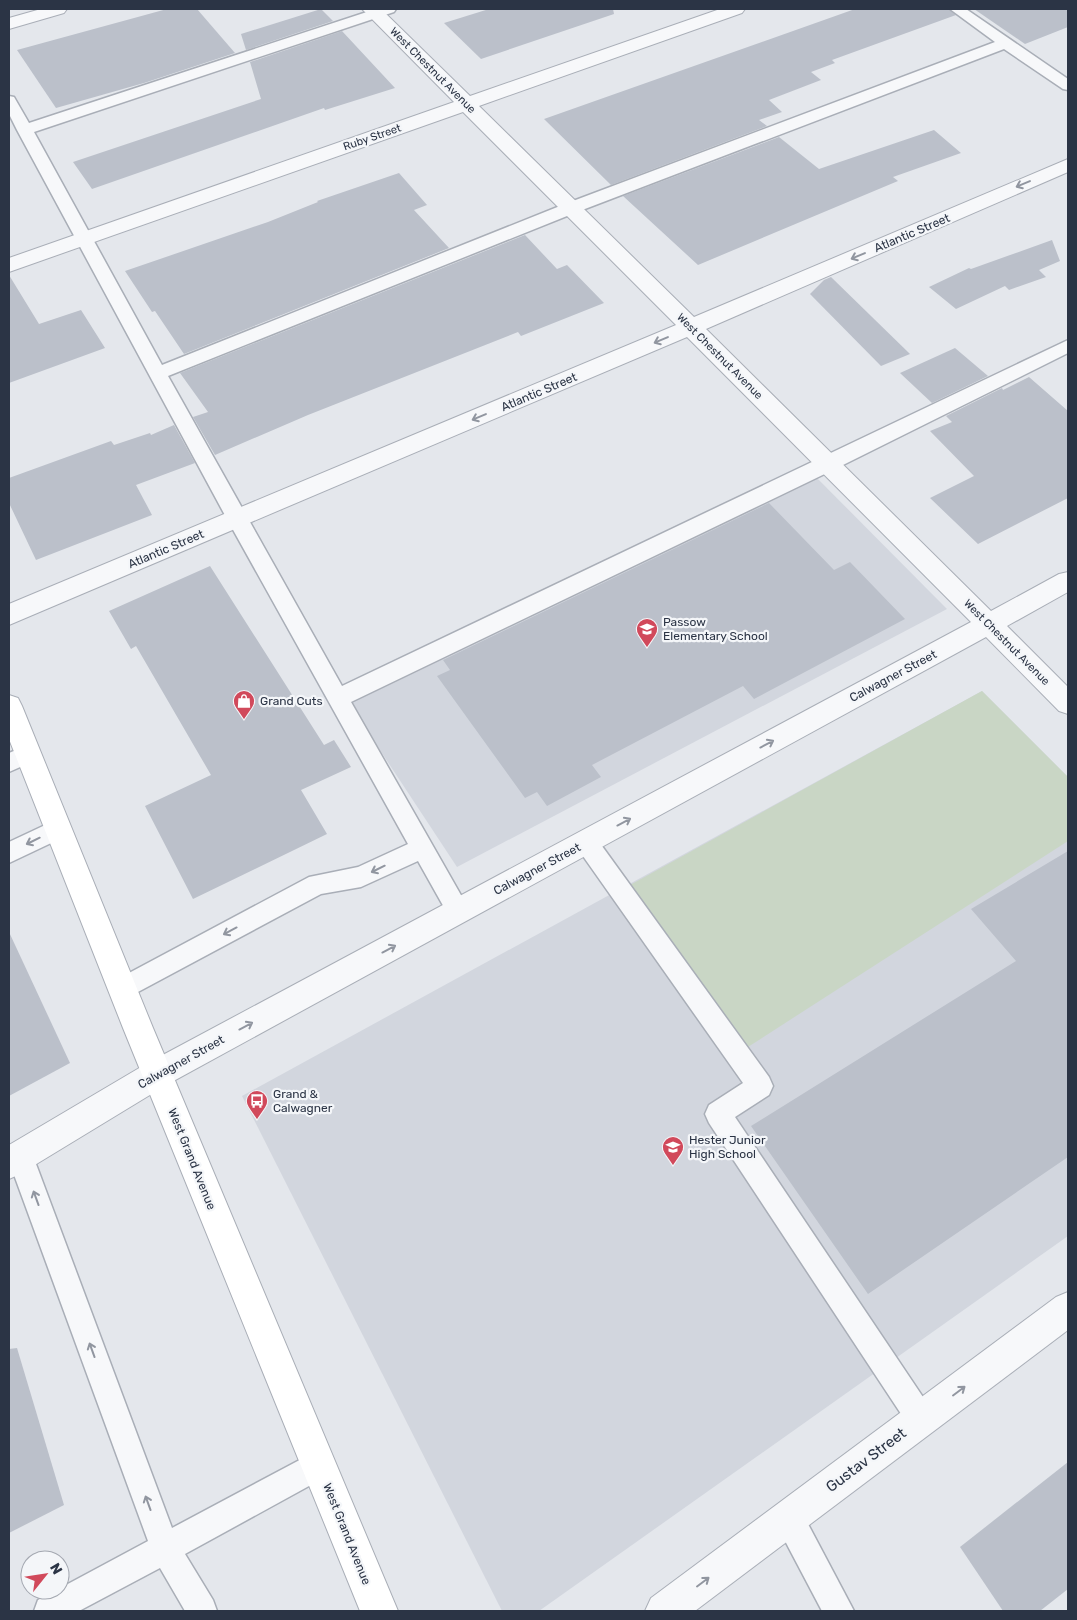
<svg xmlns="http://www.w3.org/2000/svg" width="1077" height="1620" font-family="Rubik,sans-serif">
<rect width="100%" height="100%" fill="#e4e7ec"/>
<!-- built -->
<g fill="#d2d6de">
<path d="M806,467L947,609L457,867L339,688Z"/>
<path d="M982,691L1068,777V1236L539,1611H502L242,1096Z"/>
</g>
<!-- green -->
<path fill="#c9d6c5" d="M982,691L1068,777V841L737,1054L621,890Z"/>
<!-- building -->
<g fill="#bbc0ca">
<path d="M167,9H197L235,53L144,83L56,108L17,50Z"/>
<path d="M321,9L333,21L246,50L241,34Z"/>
<path d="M489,9H613L614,14L481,59L444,23Z"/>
<path d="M855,9H948L956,15L832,60L835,63L811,72L821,80L769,100L782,112L759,120L767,126L611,185L544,119Z"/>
<path d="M974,9H1068V27L1025,44Z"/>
<path d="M342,31L395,88L325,110L324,108L92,189L73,162L261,99L250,62Z"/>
<path d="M934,130L961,153L893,177L898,181L698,265L623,196L779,137L819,169Z"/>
<path d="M399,173L427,205L414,210L449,248L184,354L155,311L152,312L125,271L268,222L318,202L317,201Z"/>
<path d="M525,235L557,269L567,265L604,303L521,336L518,332L308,415L215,455L193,417L208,412L180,373Z"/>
<path d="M1052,240L1060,261L1039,270L1046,277L1009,290L1005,286L956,309L929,287L969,268L971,269Z"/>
<path d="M9,275L39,324L81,310L105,348L9,383Z"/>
<path d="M831,277L910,354L881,366L810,294L824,280Z"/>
<path d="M955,348L988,376L932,403L900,373Z"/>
<path d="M1029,377L1068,411V498L978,544L930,498L974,476L930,431L952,422L946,416L1002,388L1003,390Z"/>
<path d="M174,425L195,463L136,485L152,515L36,560L9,503V478L111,441L114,445L150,433L151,435Z"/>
<path d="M769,503L834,570L850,562L905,619L754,699L743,686L592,765L601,777L547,806L537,792L525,798L437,676L450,670L443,660Z"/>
<path d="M210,566L324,745L334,740L351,767L301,790L327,834L193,899L145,806L211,775L136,646L131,649L109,611Z"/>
<path d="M1068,851V1157L868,1294L751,1126L1016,961L971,909Z"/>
<path d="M9,932L70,1063L9,1096Z"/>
<path d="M17,1348L64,1505L9,1533V1349Z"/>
<path d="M1068,1462V1589L1040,1611H1003L960,1547Z"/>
</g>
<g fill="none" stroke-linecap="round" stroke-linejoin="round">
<!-- service casing -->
<g stroke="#a9aeb7" stroke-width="3">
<g id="service">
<path d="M376,9H396L394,12L34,132L162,365L565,204L995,42L950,9H966L1068,79V90L1063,89L1004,49L577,212L168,376L342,686L1068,340V353L835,469L351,702L466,904L470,911L466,918L458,922L450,918L418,861L361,887L321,894L123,1000L114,997L111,989L114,981L309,877L358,867L408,844L227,519L17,130L9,114V96L14,97L29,123Z"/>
<path d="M28,745L36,748L39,754L36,760L9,772V753Z"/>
<path d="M58,819L66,822L69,829L66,836L9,863V842Z"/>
<path d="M586,832L594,835L769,1077L773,1086L769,1095L735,1117L931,1409L935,1419L931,1429L921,1433L911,1429L709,1123L705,1114L709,1105L743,1083L578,849L575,842L578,835Z"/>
<path d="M20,1143L29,1147L33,1156L172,1528L309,1455L319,1450L329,1455L334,1465L329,1475L185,1554L213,1600L217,1611H185L160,1568L79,1611H34L38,1600L148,1541L9,1161L11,1147Z"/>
<path d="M788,1503L799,1507L854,1611H822L773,1518L777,1507Z"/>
</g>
</g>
<!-- minor casing -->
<g stroke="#a9aeb7" stroke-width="2">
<g id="minor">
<path d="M41,9H67L64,13L9,29V18Z"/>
<path d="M362,9H381L470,96L720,9H745L742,13L479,106L694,317L1068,159V172L706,329L991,611L1059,574L1068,572V592L1007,626L1068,687V714L1059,711L986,637L168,1084L20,1174L9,1179V1145L146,1064L971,622L687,337L9,625V604L676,325L463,112L9,272V258L454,102Z"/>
<path d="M1068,1292V1330L695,1611H645L651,1598L1056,1297Z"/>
</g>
</g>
<!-- secondary casing -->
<g stroke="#a9aeb7" stroke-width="2">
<path id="secondary" d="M9,695L18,698L22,706L153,1028L398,1611H360L123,1028L9,739Z"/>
</g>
<!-- service -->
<use href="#service" fill="#f7f8fa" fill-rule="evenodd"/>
<!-- minor -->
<use href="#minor" fill="#f7f8fa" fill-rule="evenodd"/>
<!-- secondary -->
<use href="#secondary" fill="#fff" fill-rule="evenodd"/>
</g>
<!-- one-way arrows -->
<defs><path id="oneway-shaft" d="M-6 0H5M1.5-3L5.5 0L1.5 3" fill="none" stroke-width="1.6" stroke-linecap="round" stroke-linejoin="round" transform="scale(1.25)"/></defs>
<g stroke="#9196a0">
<use href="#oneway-shaft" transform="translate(1023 184) rotate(157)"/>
<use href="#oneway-shaft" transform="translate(858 256) rotate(157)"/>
<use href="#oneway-shaft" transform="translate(661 340) rotate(157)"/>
<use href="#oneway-shaft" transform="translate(479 417) rotate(157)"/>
<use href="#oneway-shaft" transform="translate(767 744) rotate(-28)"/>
<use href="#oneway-shaft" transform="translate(624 822) rotate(-28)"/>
<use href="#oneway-shaft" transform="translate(33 841) rotate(154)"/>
<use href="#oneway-shaft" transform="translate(378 869) rotate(154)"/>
<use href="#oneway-shaft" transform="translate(230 931) rotate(152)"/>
<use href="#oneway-shaft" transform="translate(389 949) rotate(-28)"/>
<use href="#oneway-shaft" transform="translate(246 1026) rotate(-28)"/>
<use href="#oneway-shaft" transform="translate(36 1198) rotate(-110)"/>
<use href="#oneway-shaft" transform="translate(92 1350) rotate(-110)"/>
<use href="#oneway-shaft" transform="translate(959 1391) rotate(-37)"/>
<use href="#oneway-shaft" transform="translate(148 1503) rotate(-110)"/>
<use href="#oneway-shaft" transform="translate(703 1582) rotate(-37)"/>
</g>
<!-- icons -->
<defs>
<g id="school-pin" transform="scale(1.125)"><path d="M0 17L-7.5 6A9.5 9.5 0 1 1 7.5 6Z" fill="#d1495b" stroke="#f4f6f9"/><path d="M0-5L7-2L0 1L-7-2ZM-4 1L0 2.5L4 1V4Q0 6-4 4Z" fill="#fff"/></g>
<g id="shop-pin" transform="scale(1.125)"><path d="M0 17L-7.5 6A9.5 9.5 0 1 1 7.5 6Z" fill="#d1495b" stroke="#f4f6f9"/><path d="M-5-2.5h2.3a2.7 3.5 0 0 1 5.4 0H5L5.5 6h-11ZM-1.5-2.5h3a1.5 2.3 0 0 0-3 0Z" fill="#fff"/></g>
<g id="bus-pin" transform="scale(1.125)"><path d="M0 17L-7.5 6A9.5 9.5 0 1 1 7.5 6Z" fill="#d1495b" stroke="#f4f6f9"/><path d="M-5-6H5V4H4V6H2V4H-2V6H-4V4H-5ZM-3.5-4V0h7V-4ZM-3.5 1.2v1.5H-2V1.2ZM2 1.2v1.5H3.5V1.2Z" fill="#fff"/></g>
</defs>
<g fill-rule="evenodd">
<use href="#school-pin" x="647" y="629"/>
<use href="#shop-pin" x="244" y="701"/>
<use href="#bus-pin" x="257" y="1101"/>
<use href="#school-pin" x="673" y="1147"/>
</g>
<g text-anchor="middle" stroke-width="4.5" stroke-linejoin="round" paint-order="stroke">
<!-- far-street labels -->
<g font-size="11" fill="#2b3445" stroke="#f4f6f9">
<text transform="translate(433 70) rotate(45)" y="4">West Chestnut Avenue</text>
<text transform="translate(372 137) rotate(-19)" y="4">Ruby Street</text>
<text transform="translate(720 356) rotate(45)" y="4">West Chestnut Avenue</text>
<text transform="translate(1007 642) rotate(45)" y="4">West Chestnut Avenue</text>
</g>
<!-- street labels -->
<g font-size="12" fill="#2b3445" stroke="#f4f6f9">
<text transform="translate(912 233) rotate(-23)" y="4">Atlantic Street</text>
<text transform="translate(539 392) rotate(-23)" y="4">Atlantic Street</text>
<text transform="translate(166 549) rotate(-23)" y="4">Atlantic Street</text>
<text transform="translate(893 676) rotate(-28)" y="4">Calwagner Street</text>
<text transform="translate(537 869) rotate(-28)" y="4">Calwagner Street</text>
<text transform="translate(181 1062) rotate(-29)" y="4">Calwagner Street</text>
<text transform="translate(192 1159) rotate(68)" y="4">West Grand Avenue</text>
<text transform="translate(347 1534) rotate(68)" y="4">West Grand Avenue</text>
</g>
<!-- poi labels -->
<g font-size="12" fill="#2b3445" stroke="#f4f6f9" text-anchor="start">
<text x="663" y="626">Passow<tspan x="663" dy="14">Elementary School</tspan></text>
<text x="260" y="705">Grand Cuts</text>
<text x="273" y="1098">Grand &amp;<tspan x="273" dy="14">Calwagner</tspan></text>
<text x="689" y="1144">Hester Junior<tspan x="689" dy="14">High School</tspan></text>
</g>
<!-- near-street labels -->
<g font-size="15" fill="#2b3445" stroke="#f4f6f9">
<text transform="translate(866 1460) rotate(-37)" y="5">Gustav Street</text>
</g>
</g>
<!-- border -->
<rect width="1077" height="1620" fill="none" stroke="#2b3445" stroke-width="20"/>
<!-- north arrow -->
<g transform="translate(45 1575) rotate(60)"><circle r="24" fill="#f4f6f9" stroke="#a4a8b1"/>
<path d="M0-4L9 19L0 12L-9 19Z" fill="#d1495b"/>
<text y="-8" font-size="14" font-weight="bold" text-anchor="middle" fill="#2b3445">N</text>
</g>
</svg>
